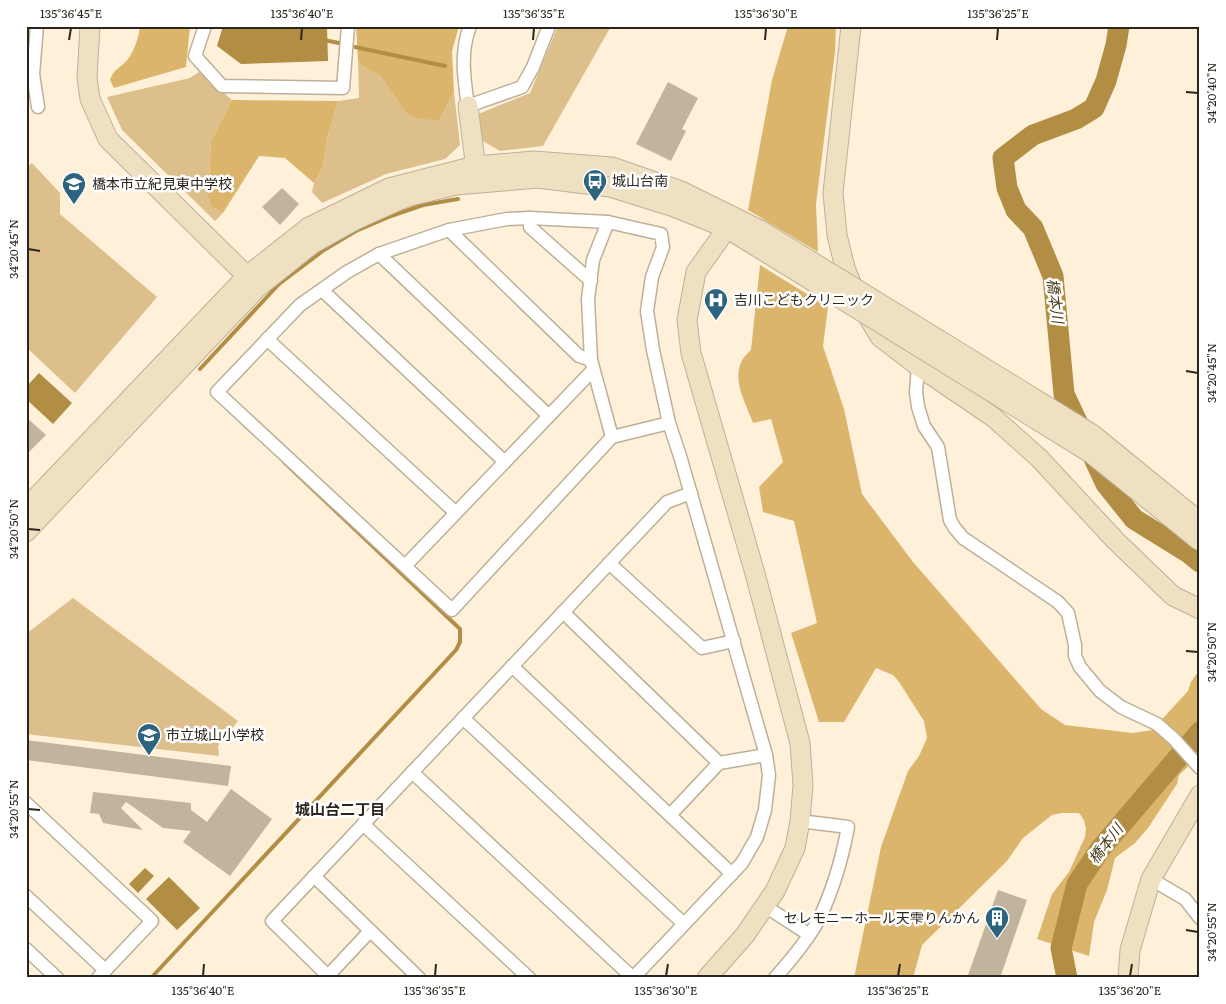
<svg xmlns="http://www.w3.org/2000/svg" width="1226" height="1004" font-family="Literata,'Noto Sans JP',serif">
<rect width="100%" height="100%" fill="#fff1d9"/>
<!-- green -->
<g fill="#dcbf8a">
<path d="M558,26H605L610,28L543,146L500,151L481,140L478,114L530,93Z"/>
<path d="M358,60L363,67L380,75L405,112L439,121L454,92L460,145L445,159L386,174L322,203L312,192L314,183L323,167L327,139L338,101L359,98Z"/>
<path d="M199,72L232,100L211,141L208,197L211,206L223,213L215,221L122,130L107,97L190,78Z"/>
<path d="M32,163L60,193V214L157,297L75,393L26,347V168Z"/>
<path d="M73,598L238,721L218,746L219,756L26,734V634Z"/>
</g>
<!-- forest -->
<g fill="#dbb56c">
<path d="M140,26H190L186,67L114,88L110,80C114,68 121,68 128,59C134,51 139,37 140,26Z"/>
<path d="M356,26H459L452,51L454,92L439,121L413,117L405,112L380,75L363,67L358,60Z"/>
<path d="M788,26H836L835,52L816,204L818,252L748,210L772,80Z"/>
<path d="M232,100L338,101L327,139L323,167L314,183L285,158L259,156L223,213L211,206L208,197L211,141Z"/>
<path d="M760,265L828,307L823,346L844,409L862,494L913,562L1041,709L1065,725L1133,733L1152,730L1188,691L1191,682L1200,669V758H1197L1179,775L1177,784L1148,828L1135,843L1115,858L1107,890L1094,922L1089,956L1037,939L1052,894L1069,872L1085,837L1086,829L1084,820L1079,813H1062L1052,815L1023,838L1007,861L922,945L913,978H854L881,847L908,771L919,756L927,738L924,721L899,682L893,675L876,668L844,722H819L791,633L817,623L794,521L763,512L759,487L783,462L771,419L753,423C744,399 726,371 751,350Z"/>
</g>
<!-- water -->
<g fill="#b28e45">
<path d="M223,26H327L328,61L241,64L217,46Z"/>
<path d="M39,373L72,403L53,424L26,399V387Z"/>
<path d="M145,868L154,876L138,893L129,884Z"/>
<path d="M169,877L200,908L177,930L146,899Z"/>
</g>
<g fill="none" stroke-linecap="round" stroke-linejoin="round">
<!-- stream -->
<g stroke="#b28e45" stroke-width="4">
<path d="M324,40L339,43"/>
<path d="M355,47L445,66"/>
<path d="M200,369L279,284L324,250L356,231L391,216L423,205L458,199"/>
<path d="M151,978L456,650L460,642V629L284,462"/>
</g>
<!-- river -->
<g stroke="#b28e45" stroke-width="21">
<path d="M1119,26L1116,45L1106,81L1094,108L1076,119L1033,135L1003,158L1007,188L1016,210L1033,228L1053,276L1064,394L1106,484L1134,519L1189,553L1200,562"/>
<path d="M1067,978L1061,948L1077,884L1101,848L1200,732"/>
</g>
</g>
<!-- building -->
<g fill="#c1b49c">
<path d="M668,82L698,98L682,129L686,131L671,161L636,144Z"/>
<path d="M282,188L299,204L280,225L262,207Z"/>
<path d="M26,417L46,435L26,455Z"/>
<path d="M26,740L231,766L228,786L26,760Z"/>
<path d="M231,789L272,819L230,876L183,842L191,831L163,828L126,802L121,808L143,830L103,823L99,814L90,813L93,792L191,803V810L207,822Z"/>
<path d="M998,890L1027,900L1000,978H967Z"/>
</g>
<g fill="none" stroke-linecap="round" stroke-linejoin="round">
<!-- street casing -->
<g stroke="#bdb099" stroke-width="15">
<g id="street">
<path d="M37,26L33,74L38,107"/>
<path d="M205,26L195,56L222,86L343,88L348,26"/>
<path d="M470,26C460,52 464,79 468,106L522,87L533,67L549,26"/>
<path d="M530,218V227L591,281"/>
<path d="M608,222L593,260L588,299L591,360L612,437"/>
<path d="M449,230L579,356L591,360"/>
<path d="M379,254L549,416"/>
<path d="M322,290L505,462"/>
<path d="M267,339L456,513"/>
<path d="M918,366L916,392L918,407L924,426L938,447L950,520L954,527L963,538L1058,602L1068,613L1075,645V656L1080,667L1100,691L1121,707L1157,724L1174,739L1200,768"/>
<path d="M609,563L702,648L734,641"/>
<path d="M405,566L593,370"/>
<path d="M563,612L719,763"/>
<path d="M512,666L732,874"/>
<path d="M463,718L684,924"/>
<path d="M412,772L633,978"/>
<path d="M26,803L152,921L98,978"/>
<path d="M670,815L719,763L766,755"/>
<path d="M363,824L529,978"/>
<path d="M314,876L419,978"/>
<path d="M1151,879L1185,899L1200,918"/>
<path d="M26,896L105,970"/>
<path d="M765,906L808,934"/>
<path d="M26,949L57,978"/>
<path d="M328,976L272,921L667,502L691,493"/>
<path d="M326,978L370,931"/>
<path d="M633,978L742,863L757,837L765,810L769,775L766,755L680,456L669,423L653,350L647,311L652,277L663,247L661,234L608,222L530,218L507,219L449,230L379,254L347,272L300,305L217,392L452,610L612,437L669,423"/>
<path d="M775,978C791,960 808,940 819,919C833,890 842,859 848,827L800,821"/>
</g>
</g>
<!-- secondary casing -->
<g stroke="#bdb099" stroke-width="21">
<g id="secondary">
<path d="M90,26L87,78L90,99L108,139L255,284"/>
<path d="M851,26L833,193L837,235L845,268L857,298L880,337L918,366L993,417L1039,458L1115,540L1173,596L1200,609"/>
<path d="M468,106L477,177"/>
<path d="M26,508L247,276L309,227L389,188L475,166L534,161L612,167L681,191L762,231"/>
<path d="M26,532L258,287L312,244L355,220L406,197L456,185L538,178L610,187L674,207L726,228L754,245"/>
<path d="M707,978L745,935L775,891L795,848L800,821L803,785L800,743L754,570L691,353L687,320L696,272L718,241L732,218"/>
<path d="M1128,978L1130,950L1151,879L1200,795"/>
</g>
</g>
<!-- street -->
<use href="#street" stroke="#fff" stroke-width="12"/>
<!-- secondary -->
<use href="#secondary" stroke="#efe0c1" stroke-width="19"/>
<!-- secondary-bridge casing -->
<g stroke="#bdb099" stroke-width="21" stroke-linecap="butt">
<g id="secondary-bridge">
<path d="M762,231L1092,434L1200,522"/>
<path d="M754,245L1092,454L1200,541"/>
</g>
</g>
<!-- secondary-bridge -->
<use href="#secondary-bridge" stroke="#efe0c1" stroke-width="19"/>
</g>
<!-- ticks -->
<path fill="none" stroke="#2b261d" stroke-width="2" d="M69,40L71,28M301,40L302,28M533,40L534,28M765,40L766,28M997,40L998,28M1186,92L1198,93M28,249L40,251M1186,371L1198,373M28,529L40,530M1186,651L1198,652M28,809L40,810M1186,930L1198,932M203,976L204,964M435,976L436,964M666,976L668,964M898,976L900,964M1130,976L1132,964"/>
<!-- icons -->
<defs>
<g id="bus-pin" transform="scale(1.25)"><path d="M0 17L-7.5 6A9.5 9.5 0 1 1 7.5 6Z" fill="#2c637e" stroke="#fff"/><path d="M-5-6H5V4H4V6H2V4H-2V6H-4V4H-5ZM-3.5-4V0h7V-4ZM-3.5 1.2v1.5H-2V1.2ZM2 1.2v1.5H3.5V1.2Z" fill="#fff"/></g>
<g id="school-pin" transform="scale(1.25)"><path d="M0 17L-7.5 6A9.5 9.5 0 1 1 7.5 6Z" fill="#2c637e" stroke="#fff"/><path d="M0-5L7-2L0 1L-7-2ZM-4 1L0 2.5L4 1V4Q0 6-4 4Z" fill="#fff"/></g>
<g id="hospital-pin" transform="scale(1.25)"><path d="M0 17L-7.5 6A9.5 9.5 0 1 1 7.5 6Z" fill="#2c637e" stroke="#fff"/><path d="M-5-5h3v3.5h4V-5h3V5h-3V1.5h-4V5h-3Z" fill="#fff"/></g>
<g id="building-pin" transform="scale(1.25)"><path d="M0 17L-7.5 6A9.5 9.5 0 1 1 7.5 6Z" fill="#2c637e" stroke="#fff"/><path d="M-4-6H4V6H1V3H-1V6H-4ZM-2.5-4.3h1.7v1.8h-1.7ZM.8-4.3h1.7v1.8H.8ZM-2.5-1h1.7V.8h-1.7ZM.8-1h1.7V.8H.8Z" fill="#fff"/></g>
</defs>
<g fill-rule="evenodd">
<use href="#bus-pin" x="595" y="181"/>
<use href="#school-pin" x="74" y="184"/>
<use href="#hospital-pin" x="716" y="300"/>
<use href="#school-pin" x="149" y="735"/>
<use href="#building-pin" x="997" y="918"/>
</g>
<g text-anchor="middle" stroke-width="5" stroke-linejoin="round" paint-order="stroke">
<!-- poi labels -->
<g font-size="14" fill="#2b261d" stroke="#fff" text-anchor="start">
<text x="612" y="186">城山台南</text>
<text x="92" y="189">橋本市立紀見東中学校</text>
<text x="734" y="305">吉川こどもクリニック</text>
<text x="166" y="740">市立城山小学校</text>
<text x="980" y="923" text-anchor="end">セレモニーホール天雫りんかん</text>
</g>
<!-- water labels -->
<g font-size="15" font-style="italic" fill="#4b3b1b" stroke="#fff">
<text transform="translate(1055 301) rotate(83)" y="5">橋本川</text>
<text transform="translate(1106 844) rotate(-52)" y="5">橋本川</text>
</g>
<!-- neighbourhood labels -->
<g font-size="15" font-weight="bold" fill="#2b261d" stroke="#fff">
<text x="340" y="815">城山台二丁目</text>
</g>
</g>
<!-- border -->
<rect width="1226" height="1004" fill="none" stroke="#ffffff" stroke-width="55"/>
<rect x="28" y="28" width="1170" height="948" fill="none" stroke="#2b261d" stroke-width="2"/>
<g font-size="12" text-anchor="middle" fill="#2b261d">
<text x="71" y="18">135°36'45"E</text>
<text x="302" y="18">135°36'40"E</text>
<text x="534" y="18">135°36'35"E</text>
<text x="766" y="18">135°36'30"E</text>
<text x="998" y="18">135°36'25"E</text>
<text transform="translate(1212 93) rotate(-90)" y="4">34°20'40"N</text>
<text transform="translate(14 249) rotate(-90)" y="4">34°20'45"N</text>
<text transform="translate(1212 373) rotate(-90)" y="4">34°20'45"N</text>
<text transform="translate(14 529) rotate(-90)" y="4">34°20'50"N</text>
<text transform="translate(1212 652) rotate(-90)" y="4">34°20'50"N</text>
<text transform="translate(14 809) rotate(-90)" y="4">34°20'55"N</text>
<text transform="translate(1212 932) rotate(-90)" y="4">34°20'55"N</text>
<text x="203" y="995">135°36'40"E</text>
<text x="435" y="995">135°36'35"E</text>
<text x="666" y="995">135°36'30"E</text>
<text x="898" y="995">135°36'25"E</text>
<text x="1130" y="995">135°36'20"E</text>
</g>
</svg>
